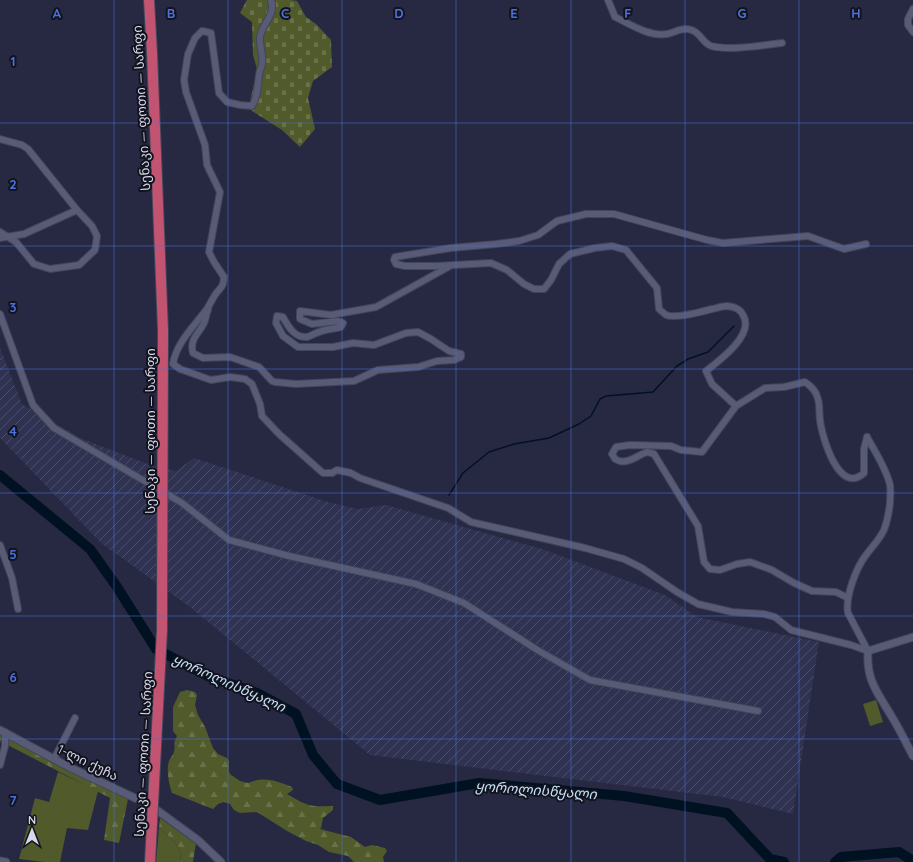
<svg xmlns="http://www.w3.org/2000/svg" width="913" height="862" font-family="Quicksand,'Noto Sans Georgian',sans-serif">
<defs>
<pattern id="industrial-furrows" width="10" height="10" patternUnits="userSpaceOnUse"><rect width="10" height="10" fill="#2f3250"/><path d="M-1 1l2-2M0 10L10 0M9 11l2-2" fill="none" stroke="#4c4f69"/></pattern>
<pattern id="forest-firs" width="22" height="20" patternUnits="userSpaceOnUse"><rect width="22" height="20" fill="#505a2a"/><path d="M5 1l3.5 6h-7zM16 11l3.5 6h-7z" fill="#687149"/></pattern>
<pattern id="cemetery-stones" width="16" height="16" patternUnits="userSpaceOnUse"><rect width="16" height="16" fill="#505a2a"/><path d="M2 7V4a2 2 0 0 1 4 0v3zM10 15v-3a2 2 0 0 1 4 0v3z" fill="#687149"/></pattern>
</defs>
<rect width="100%" height="100%" fill="#272942"/>
<!-- industrial -->
<path fill="url(#industrial-furrows)" d="M0,348L22,404L80,438L153,466L176,471L194,458L328,502L358,509L386,505L542,549L665,595L697,617L819,642L793,814L723,797L370,755L190,607L101,543L0,438Z"/>
<!-- grass -->
<g fill="#505a2a">
<path d="M876,700L883,722L870,726L863,704Z"/>
<path d="M58,772L98,791L88,830L67,828L60,862H44L19,859L35,798L49,802Z"/>
<path d="M159,828C169,837 184,847 180,862H156Z"/>
</g>
<!-- forest -->
<g fill="url(#forest-firs)">
<path d="M187,690L195,692L197,695L195,705L198,715L205,727L213,748L218,754L227,758L229,761V772L231,775L240,781L248,783C266,776 275,781 292,787L293,790L287,794C307,806 310,807 333,806V810L323,818L321,828L320,829L351,837L365,847L372,845L385,848L387,851L383,857L384,862H354L348,856L329,852L318,845L306,841L287,831L257,812L240,813L234,810L230,804L224,802L218,804L213,809L172,793C169,784 166,771 169,761C170,758 173,755 174,752C176,744 172,745 177,736L173,731V707L180,692Z"/>
<path d="M0,733L70,771L128,799L119,843L104,840L110,798L0,741Z"/>
<path d="M160,818L196,843L193,862H180C184,847 169,837 159,828Z"/>
</g>
<!-- cemetery -->
<path fill="url(#cemetery-stones)" d="M247,0H291L297,1L306,17L316,24L331,40L332,67L313,81L308,98L315,129L300,147L282,130L252,111L250,102L257,69L253,55L252,22L240,13Z"/>
<g fill="none" stroke-linecap="round" stroke-linejoin="round">
<!-- stream -->
<path stroke="#001222" stroke-width="1.5" d="M449,495L463,473L489,452L514,444L549,438L579,424L591,416L600,399L606,396L653,392L677,366L688,359L708,352L734,326"/>
<!-- river -->
<g stroke="#001222" stroke-width="10">
<path d="M0,475L90,549L117,587L156,649L210,677L257,693L296,714L313,755L337,784L380,800L479,783L624,796L727,813L770,859L784,862"/>
<path d="M835,862L841,857L899,852L913,861"/>
</g>
<!-- minor casing -->
<g stroke="#434559" stroke-width="8">
<g id="minor">
<path d="M271,0C276,16 262,23 260,37C259,47 264,56 262,64C262,67 261,68 260,70C257,83 259,95 252,106L240,105L227,102L219,93L211,33L202,31L195,38L188,54L184,80L186,92L205,145L207,165L220,192L209,252L214,262L224,277C223,289 221,286 215,295C212,300 210,304 207,309C195,325 176,343 173,364L180,369L211,380L230,377L245,379L252,384L260,404L262,416L279,434L323,473H332L337,470L351,473L360,478L448,508L471,522L585,548L624,559L642,568L677,592L698,604L732,612L764,614L775,617L791,630L851,645L868,651"/>
<path d="M608,0L615,17C630,24 649,37 667,34C674,33 680,28 687,29C700,30 702,43 711,46C729,51 763,45 782,43"/>
<path d="M913,9L908,19V25L913,32"/>
<path d="M0,139L22,145L28,149L77,210L92,226L97,236L95,250L79,265L50,269L34,264L16,242L0,232"/>
<path d="M0,238L24,234L77,210"/>
<path d="M208,310C206,314 206,319 204,323C199,334 189,339 193,353L203,358L230,357L259,367L272,381L275,382L296,384L354,381L378,370L418,367L437,361L454,360L461,357V354L449,351L431,339L418,332L406,333L374,345L353,343L333,347H298L283,336L276,323L277,316L283,317C288,326 294,338 307,337C311,336 315,333 319,332C326,329 334,329 341,327L343,323L338,321L312,324L300,319V311L331,315L376,307L450,266"/>
<path d="M0,314L33,405L54,428L182,503L229,540L289,556L416,584L464,603L539,651L590,680L758,711"/>
<path d="M736,406L712,384L706,371C719,361 753,336 744,317C741,309 735,307 727,306C722,306 717,308 712,309C701,312 676,319 666,315C664,313 661,311 659,309L657,288L626,250L612,246L595,248L570,254L559,264L551,280L544,289H534L524,284L507,270L491,263L436,266H405L396,264L394,260L395,257L451,248L496,244L519,241L538,235L557,221L586,214H614L707,240L723,243L808,236L844,249L866,244"/>
<path d="M867,437C875,452 886,468 890,485C891,491 890,497 890,503C889,512 887,522 884,530C879,540 872,547 866,555C856,568 845,597 848,613L868,651"/>
<path d="M0,545L12,578L18,609"/>
<path d="M848,598L836,592L812,591L794,583L772,570L750,562L737,564L720,570L710,569L704,562L698,526L654,454L647,452C636,456 626,466 615,459L612,454L616,447L630,445L671,446L681,450L702,452L736,406L765,388L784,387L805,382C812,387 816,391 818,399C820,406 819,413 820,420C822,437 839,496 864,473V449L867,437"/>
<path d="M54,759L75,718"/>
<path d="M0,765L5,746V732"/>
</g>
</g>
<!-- tertiary casing -->
<g stroke="#434559" stroke-width="9">
<g id="tertiary">
<path d="M913,637L868,651C866,681 878,693 892,717C900,730 906,743 913,756"/>
<path d="M0,730L71,768L150,805L199,841L221,862"/>
<path d="M0,861L6,862"/>
</g>
</g>
<!-- trunk casing -->
<g stroke="#434559" stroke-width="12">
<path id="trunk" d="M149,0L152,53L163,331"/>
</g>
<!-- minor -->
<use href="#minor" stroke="#575b76" stroke-width="6"/>
<!-- tertiary -->
<use href="#tertiary" stroke="#575b76" stroke-width="7"/>
<!-- trunk -->
<use href="#trunk" stroke="#c35471" stroke-width="10"/>
<!-- trunk-bridge casing -->
<g stroke="#434559" stroke-width="12" stroke-linecap="butt">
<path id="trunk-bridge" d="M150,862L162,630L163,331"/>
</g>
<!-- trunk-bridge -->
<use href="#trunk-bridge" stroke="#c35471" stroke-width="10"/>
</g>
<!-- grid -->
<path fill="none" stroke="#4b71dc" stroke-width="1" stroke-opacity="0.55" d="M114,0V862M228,0V862M342,0V862M456,0V862M571,0V862M685,0V862M799,0V862M0,123H913M0,246H913M0,369H913M0,493H913M0,616H913M0,739H913"/>
<g text-anchor="middle" stroke-width="4" stroke-linejoin="round" paint-order="stroke">
<!-- street labels -->
<g font-size="13" fill="#d6d9e9" stroke="#12131e">
<text transform="translate(141 108) rotate(-93)" y="5">სენაკი — ფოთი — სარფი</text>
<text transform="translate(150 431) rotate(-90)" y="5">სენაკი — ფოთი — სარფი</text>
<text transform="translate(143 754) rotate(-87)" y="5">სენაკი — ფოთი — სარფი</text>
<text transform="translate(88 762) rotate(26)" y="5">1-ლი ქუჩა</text>
</g>
<!-- water labels -->
<g font-size="14" font-style="italic" fill="#c3e0f5" stroke="#12131e">
<text transform="translate(229 683) rotate(24)" y="5">ყოროლისწყალი</text>
<text transform="translate(536 790) rotate(4)" y="5">ყოროლისწყალი</text>
</g>
</g>
<g font-size="13" text-anchor="middle" font-weight="bold" fill="#4b71dc" stroke="#12131e" stroke-width="4" stroke-linejoin="round" paint-order="stroke">
<text x="57" y="18">A</text>
<text x="171" y="18">B</text>
<text x="285" y="18">C</text>
<text x="399" y="18">D</text>
<text x="514" y="18">E</text>
<text x="628" y="18">F</text>
<text x="742" y="18">G</text>
<text x="856" y="18">H</text>
<text x="13" y="66">1</text>
<text x="13" y="189">2</text>
<text x="13" y="312">3</text>
<text x="13" y="436">4</text>
<text x="13" y="559">5</text>
<text x="13" y="682">6</text>
<text x="13" y="805">7</text>
</g>
<!-- north arrow -->
<g transform="translate(32 830)" stroke="#12131e" stroke-width="3" paint-order="stroke">
<path d="M0-3L7 15L0 10L-7 15Z" fill="#d6d9e9"/>
<text y="-6" font-size="11" font-weight="bold" text-anchor="middle" fill="#d6d9e9">N</text>
</g>
</svg>
